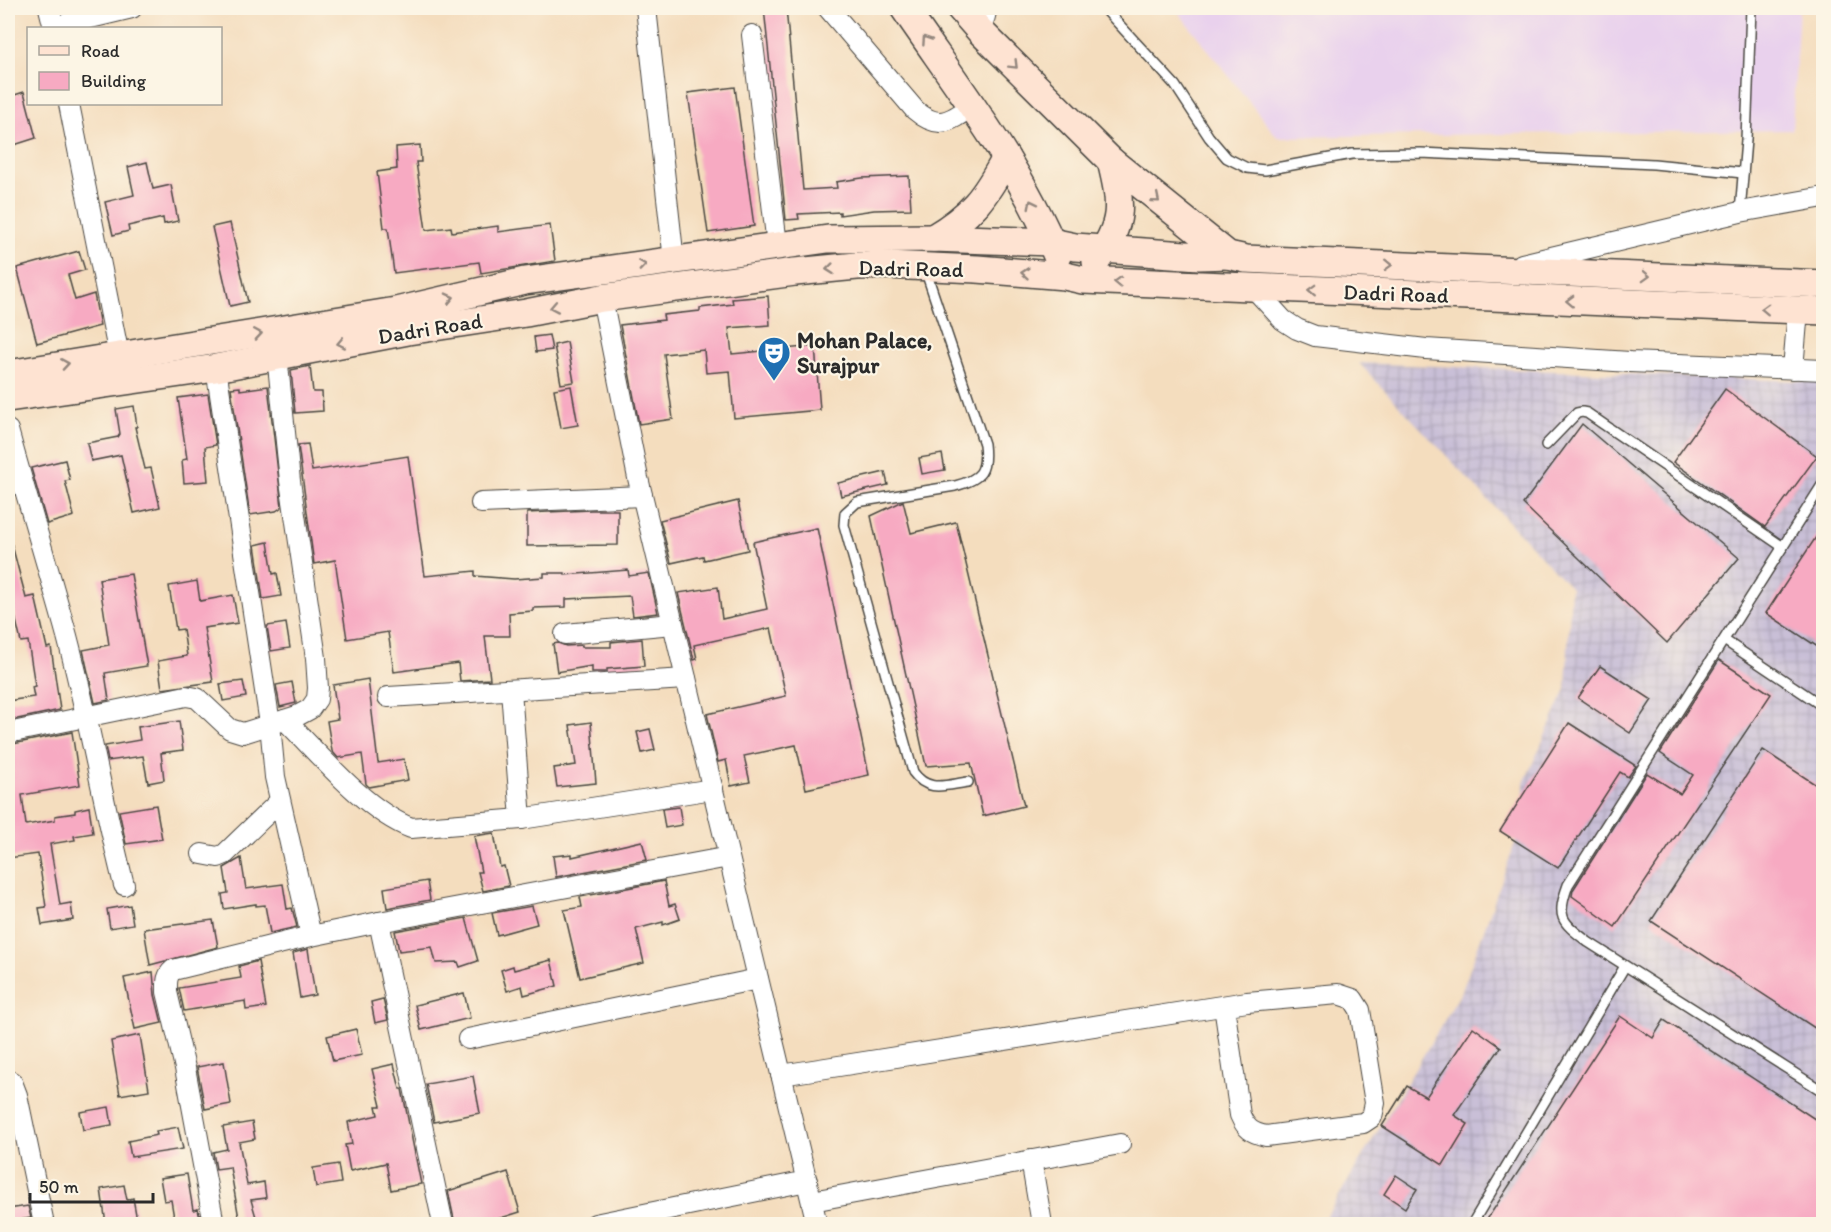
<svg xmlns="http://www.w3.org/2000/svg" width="1831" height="1232" font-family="Itim,sans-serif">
<defs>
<pattern id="industrial-grid" width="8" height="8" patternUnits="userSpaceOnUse" patternTransform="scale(1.5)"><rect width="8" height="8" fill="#c9bfd7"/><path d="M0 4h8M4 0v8" fill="none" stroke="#ada4b9"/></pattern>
</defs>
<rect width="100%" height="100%" fill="#fcf5e5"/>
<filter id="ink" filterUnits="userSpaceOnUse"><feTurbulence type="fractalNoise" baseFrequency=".0167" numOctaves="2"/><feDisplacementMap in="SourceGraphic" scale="12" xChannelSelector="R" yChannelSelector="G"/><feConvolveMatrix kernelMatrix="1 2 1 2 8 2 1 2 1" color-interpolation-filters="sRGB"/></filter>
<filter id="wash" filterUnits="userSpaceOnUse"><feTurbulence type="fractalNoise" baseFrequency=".008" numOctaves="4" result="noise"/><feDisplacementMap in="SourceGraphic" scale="24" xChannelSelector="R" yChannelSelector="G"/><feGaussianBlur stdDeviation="1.35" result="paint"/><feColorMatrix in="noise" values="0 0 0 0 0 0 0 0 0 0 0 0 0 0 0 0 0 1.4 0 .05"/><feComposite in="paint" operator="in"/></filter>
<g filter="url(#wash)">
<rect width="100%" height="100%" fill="#f4ddbe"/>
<!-- built -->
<path fill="#e9d1ed" d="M1175,8H1799L1792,130L1277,137Z"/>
<!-- industrial -->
<path fill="url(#industrial-grid)" d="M1359,363L1823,382V1224H1322L1462,991L1523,821L1524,783L1566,689L1571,588Z"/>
<g id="blocks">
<!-- building -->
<g fill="#f7aac2">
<path d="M764,8H786L803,190L837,188L836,182L862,178L909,176L911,209L874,210L840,215V212L798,214L799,219L786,220Z"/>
<path d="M735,87L754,226L708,233L688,93Z"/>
<path d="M24,92L36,138L8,147V97Z"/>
<path d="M420,145L421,162H416L426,230L451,227L452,232L498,226V232L550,225L555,261L481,273L479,262L394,273L388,228H384L377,172L397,169L396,147Z"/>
<path d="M147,162L153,189L171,185L178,221L164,224L163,218L128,226L129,231L113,235L105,202L134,195L128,167Z"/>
<path d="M230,223L248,302L230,306L212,227Z"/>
<path d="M79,251L85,270L68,275L75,300L94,294L100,326L37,343L17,268Z"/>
<path d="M768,296L770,325L729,328L732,354L815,346L820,410L734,418L730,371L706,373L704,350L664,354L673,419L639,424L620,325L664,320L663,315L700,311V308L733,304L732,299Z"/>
<path d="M549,335L552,350L536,352L534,337Z"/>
<path d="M567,342L574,382L561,384L554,345Z"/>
<path d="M310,366L313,392H322L323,411L295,413L291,370Z"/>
<path d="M268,386L282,507L276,511L250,515L231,388L240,387V390Z"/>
<path d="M571,386L578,425L561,428L554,389Z"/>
<path d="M1725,389L1817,456L1765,527L1673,462Z"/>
<path d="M208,394L216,445L205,447L208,481L184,483L182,460L187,459L178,398Z"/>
<path d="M134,406L137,427H135L145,469L151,468L160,507L134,513L121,455L91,461L87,443L118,437L120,434L116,409Z"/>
<path d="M1582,424L1739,558L1667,643L1523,504Z"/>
<path d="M308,444L312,471L408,456L425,576L475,571V576L514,579L544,577V573H565V575L628,570L629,576L649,573L658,613L633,616L630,596L566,599V607L533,608V611L509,613L510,636H485L490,679L460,681L458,663L394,672L388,632L347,639L335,560L314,564L298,445Z"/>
<path d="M942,454L945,470L922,474L919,458Z"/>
<path d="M65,460L70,480L65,481L74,516L47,524L31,468Z"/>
<path d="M885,472L888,485L841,496L838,483Z"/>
<path d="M738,501L748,550L704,560L703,556L671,563L660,520Z"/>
<path d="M903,501L911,533L956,522L1024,806L983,816L971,763L926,766L871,516Z"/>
<path d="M591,510H618V545L527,546V513Z"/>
<path d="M1824,525V651L1766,613Z"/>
<path d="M817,528L869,775L806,789L796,745L744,756L750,782L731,786L726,760L718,762L707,714L786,696L771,628L694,645L697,659L694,660L678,593L718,587L722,619L767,609L753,542Z"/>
<path d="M268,542L273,574L277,573L281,596L263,599L255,545Z"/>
<path d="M12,545L26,598L35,596L47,648L51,647L60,710L8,721V701L34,697L32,687L35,686L28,641L21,642L11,599L8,600V546Z"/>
<path d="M131,574L147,666L105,673L109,700L95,703L83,650L109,645L99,579Z"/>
<path d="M197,581L200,601L233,595L238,623L204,628L213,682L162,689L158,661L187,656L183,629L176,630L169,586Z"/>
<path d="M286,623L290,648L271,651L267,626Z"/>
<path d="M642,639L644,666L607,669V672H592V666L557,672L553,644L558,643L566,646L582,645V647H611V642Z"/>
<path d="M1719,660L1771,694L1615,927L1572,896L1573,890L1647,773L1680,794L1693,775L1660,753Z"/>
<path d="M1600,666L1652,700L1630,733L1578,698Z"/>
<path d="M368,679L378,763L404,759L408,780L369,787L366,784L362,754L338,758L332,751L327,721L338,719L333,685Z"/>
<path d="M243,681L246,697L223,701L220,684Z"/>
<path d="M292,682L296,703L280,707L276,685Z"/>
<path d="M179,721L183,750L161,753L164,780L148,783L143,756L108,761L105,746L140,740L138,727Z"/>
<path d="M591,722L596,783L557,787L554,768L576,765L570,725Z"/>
<path d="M1569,723L1636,766L1628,777L1620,772L1558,868L1500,831Z"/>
<path d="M650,729L655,750L642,753L637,732Z"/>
<path d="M72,732L80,785L22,795L26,825L55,820V816L75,813V810L89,807L93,833L74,836L75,840L50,844L60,905L71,903L73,920L42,925L39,908L46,907L38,854L8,858V745Z"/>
<path d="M1763,750L1824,790V1034L1651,921Z"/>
<path d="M156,805L162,839L126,844L119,811Z"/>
<path d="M679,807L682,825L665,828L662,809Z"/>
<path d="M494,833L500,867L504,866L509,886L483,891L478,872H481L474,836Z"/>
<path d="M642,841L647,860L556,877L553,856L572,854V857Z"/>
<path d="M241,858L246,889L283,884L287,909L292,908L297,927L270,933L265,905L256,906V904L224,909L222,894L228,893L224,868Z"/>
<path d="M427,881L430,900L387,908L384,888Z"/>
<path d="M664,881L669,906L675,904L680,919L663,925V922L636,929L644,963L580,978L564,910L582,907L580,897Z"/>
<path d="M130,905L133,924L110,928L107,909Z"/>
<path d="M532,906L537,924L497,935L492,913Z"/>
<path d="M466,918L478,961L460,967L458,962L436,963L432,947L399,951L395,931Z"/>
<path d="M213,920L218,947L150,965L144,929Z"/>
<path d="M308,949L315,995L300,998L293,953Z"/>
<path d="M551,960L557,986L524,995L522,986L507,991L501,970L513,966L514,970Z"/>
<path d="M258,961L266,1007L246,1010L245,1001L184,1011L179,988L241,978L239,966Z"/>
<path d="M153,972L155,995L162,1023L135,1029L124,978Z"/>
<path d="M464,993L470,1018L421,1030L415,1005Z"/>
<path d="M383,999L388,1020L375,1023L371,1002Z"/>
<path d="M1620,1016L1653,1038L1664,1020L1824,1125V1224H1484Z"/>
<path d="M1473,1027L1501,1047L1454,1115L1468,1124L1443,1165L1382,1126L1407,1086L1426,1097Z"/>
<path d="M356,1029L362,1055L333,1061L327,1036Z"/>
<path d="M140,1035L149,1090L120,1095L111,1041Z"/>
<path d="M224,1062L231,1104L205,1109L197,1067Z"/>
<path d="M394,1064L400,1089H402L421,1184L391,1190L386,1163L350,1171L345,1145L352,1144L348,1122L378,1115L376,1106H381L372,1069Z"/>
<path d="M473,1076L480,1113L434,1122L426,1084Z"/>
<path d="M109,1107L112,1125L83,1130L80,1112Z"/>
<path d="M252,1122L255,1139L239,1142L247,1185L264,1182L266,1198L251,1200L258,1224H240L230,1167L216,1169L213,1152L227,1149L223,1127Z"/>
<path d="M178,1127L183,1149L131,1157L128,1141L157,1135L156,1131Z"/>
<path d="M338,1164L341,1183L316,1187L313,1168Z"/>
<path d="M508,1172L520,1212L481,1224H455L448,1191Z"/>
<path d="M187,1174L193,1210L198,1209L201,1224H175L171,1200L164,1201L160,1178Z"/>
<path d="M1396,1175L1417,1189L1405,1208L1384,1194Z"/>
<path d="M124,1185L127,1200L133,1198L137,1220L106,1224L101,1189Z"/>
<path d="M28,1206L31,1218L8,1222V1209Z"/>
</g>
</g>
</g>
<g filter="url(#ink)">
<use href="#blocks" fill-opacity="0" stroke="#494641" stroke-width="1.5"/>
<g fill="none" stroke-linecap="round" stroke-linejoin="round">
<!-- service casing -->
<g stroke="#494641" stroke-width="12">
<g id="service">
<path d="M1104,8L1175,85L1209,137L1227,158L1247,168L1265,170L1352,154L1421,153L1654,164L1743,173"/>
<path d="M1740,212L1746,140L1751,8"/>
<path d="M925,269L984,444C987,471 982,479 955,486L857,502L845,513L844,525L913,772C928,793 945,785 968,782"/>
<path d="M1546,445L1577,413L1582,412L1587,413L1783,547"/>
<path d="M1824,482L1568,885C1556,918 1561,921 1588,942L1824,1092"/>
<path d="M1724,640L1824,707"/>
<path d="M1472,1224L1625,966"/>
</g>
</g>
<!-- minor casing -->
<g stroke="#494641" stroke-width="22">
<g id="minor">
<path d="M49,8L54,28"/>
<path d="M646,8L674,261"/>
<path d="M828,8L915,110C938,130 949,122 971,107"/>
<path d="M53,27L132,8"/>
<path d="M981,32L987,8"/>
<path d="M752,35L777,245"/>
<path d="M69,104L119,356"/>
<path d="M1522,264L1740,212L1824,197"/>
<path d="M1253,287L1283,320L1297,329L1315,336L1426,349L1630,362L1824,370"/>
<path d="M602,298L638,478L817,1224"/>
<path d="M216,368L270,724L275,777L311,936"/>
<path d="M1793,369L1798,310"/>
<path d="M8,430C27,499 48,567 67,636C89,719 103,803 124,885"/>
<path d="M481,503L642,496"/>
<path d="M565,634L673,624"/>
<path d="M511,690L521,819"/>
<path d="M388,697L686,679"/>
<path d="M285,720C320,755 365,810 411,828L521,819L713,789"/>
<path d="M8,733L186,696L197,698L230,729L243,733L297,716L310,709L317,699L318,688L316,658L290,481L277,355"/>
<path d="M202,854L218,857L225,854L280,801"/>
<path d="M379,922L443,1224"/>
<path d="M468,1039L758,979"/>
<path d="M781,1075L1247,1002L1338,994L1353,999L1360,1010L1375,1103L1372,1117L1363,1123L1266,1136C1252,1133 1246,1129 1240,1115L1224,1006"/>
<path d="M8,1080L12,1082L17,1095L44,1224"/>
<path d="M1031,1160L1042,1224"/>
<path d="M812,1201L1120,1144"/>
<path d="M214,1224L185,1068L167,992C167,983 166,976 173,970L311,936L379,922L729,857"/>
<path d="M595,1224L807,1181"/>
</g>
</g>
<!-- secondary casing -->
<g stroke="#494641" stroke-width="30">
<g id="secondary">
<path d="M904,8C958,87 1020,166 1057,256"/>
<path d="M960,8L981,32L1111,161L1228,255L1246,259L1824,284"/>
<path d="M933,238C972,215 985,197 1006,158"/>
<path d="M1096,262C1124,223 1122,206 1111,161"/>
<path d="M8,374L396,311L525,281L828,239L933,238L1051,242L1075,247L1199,256L1228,255"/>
<path d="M8,398L216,368L408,331L526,313L602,298L795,272L857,266L886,265L977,269L1065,276L1083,280L1824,311"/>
</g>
</g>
<!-- service -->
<use href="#service" stroke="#fff" stroke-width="9"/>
<!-- minor -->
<use href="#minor" stroke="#fff" stroke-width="20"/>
<!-- secondary -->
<use href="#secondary" stroke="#fee3d2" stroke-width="27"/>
</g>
<!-- one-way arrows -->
<defs><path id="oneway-chevron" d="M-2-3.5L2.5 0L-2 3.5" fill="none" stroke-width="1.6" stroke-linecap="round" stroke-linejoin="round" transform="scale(1.5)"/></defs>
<g stroke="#94877e">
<use href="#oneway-chevron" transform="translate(926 40) rotate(-124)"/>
<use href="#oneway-chevron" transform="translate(1014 65) rotate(45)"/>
<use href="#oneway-chevron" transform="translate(1156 199) rotate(40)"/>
<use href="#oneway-chevron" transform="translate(1032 204) rotate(-117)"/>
<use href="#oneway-chevron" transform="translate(642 265) rotate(-8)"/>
<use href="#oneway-chevron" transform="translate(1388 265) rotate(2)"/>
<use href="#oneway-chevron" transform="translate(830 269) rotate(174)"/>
<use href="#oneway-chevron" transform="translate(1025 273) rotate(-175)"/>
<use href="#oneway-chevron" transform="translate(1646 276) rotate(2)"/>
<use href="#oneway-chevron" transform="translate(1118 282) rotate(-178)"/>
<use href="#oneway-chevron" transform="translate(1312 290) rotate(-178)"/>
<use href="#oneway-chevron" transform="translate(450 298) rotate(-13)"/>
<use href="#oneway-chevron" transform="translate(1570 301) rotate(-178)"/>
<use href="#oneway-chevron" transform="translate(554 307) rotate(169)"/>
<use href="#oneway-chevron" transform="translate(1765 309) rotate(-178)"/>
<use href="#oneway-chevron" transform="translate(258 334) rotate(-9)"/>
<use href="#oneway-chevron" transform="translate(341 343) rotate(169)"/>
<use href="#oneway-chevron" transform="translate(65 364) rotate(-9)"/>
</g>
</g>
<!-- icons -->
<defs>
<g id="theatre-pin" transform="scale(1.725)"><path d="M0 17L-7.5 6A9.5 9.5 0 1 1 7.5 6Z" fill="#1f6fb2" stroke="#fcf5e5"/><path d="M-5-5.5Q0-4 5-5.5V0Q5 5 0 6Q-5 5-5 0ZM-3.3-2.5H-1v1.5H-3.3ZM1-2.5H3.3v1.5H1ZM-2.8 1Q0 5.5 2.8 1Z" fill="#fff"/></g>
</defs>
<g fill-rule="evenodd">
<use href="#theatre-pin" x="774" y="353"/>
</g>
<g text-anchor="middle" stroke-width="4.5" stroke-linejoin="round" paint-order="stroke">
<!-- street labels -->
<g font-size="22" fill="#2b2b2b" stroke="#fcf5e5">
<text transform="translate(911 268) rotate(1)" y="8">Dadri Road</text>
<text transform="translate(1396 293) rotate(2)" y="8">Dadri Road</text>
<text transform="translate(430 328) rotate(-9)" y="8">Dadri Road</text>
</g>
<!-- poi labels -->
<g font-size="22" font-weight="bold" fill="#2b2b2b" stroke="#fcf5e5" text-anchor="start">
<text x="797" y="348">Mohan Palace,<tspan x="797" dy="25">Surajpur</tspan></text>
</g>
</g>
<!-- margin -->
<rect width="1831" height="1232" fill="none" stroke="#fcf5e5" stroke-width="30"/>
<!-- legend -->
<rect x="27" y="27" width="195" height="78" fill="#fcf5e5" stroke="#a8a49b" stroke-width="1.5"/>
<rect x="39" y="46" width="30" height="9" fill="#fee3d2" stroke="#a8a49b" stroke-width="1.5"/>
<text x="81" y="57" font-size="18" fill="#2b2b2b">Road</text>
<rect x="39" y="72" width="30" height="18" fill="#f7aac2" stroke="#a8a49b" stroke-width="1.5"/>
<text x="81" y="87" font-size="18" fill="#2b2b2b">Building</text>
<!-- scale -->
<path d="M30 1193v9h123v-9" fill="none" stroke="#2b2b2b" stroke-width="3"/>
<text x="39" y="1193" font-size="18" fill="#2b2b2b" stroke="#fcf5e5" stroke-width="4.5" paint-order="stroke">50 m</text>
</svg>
